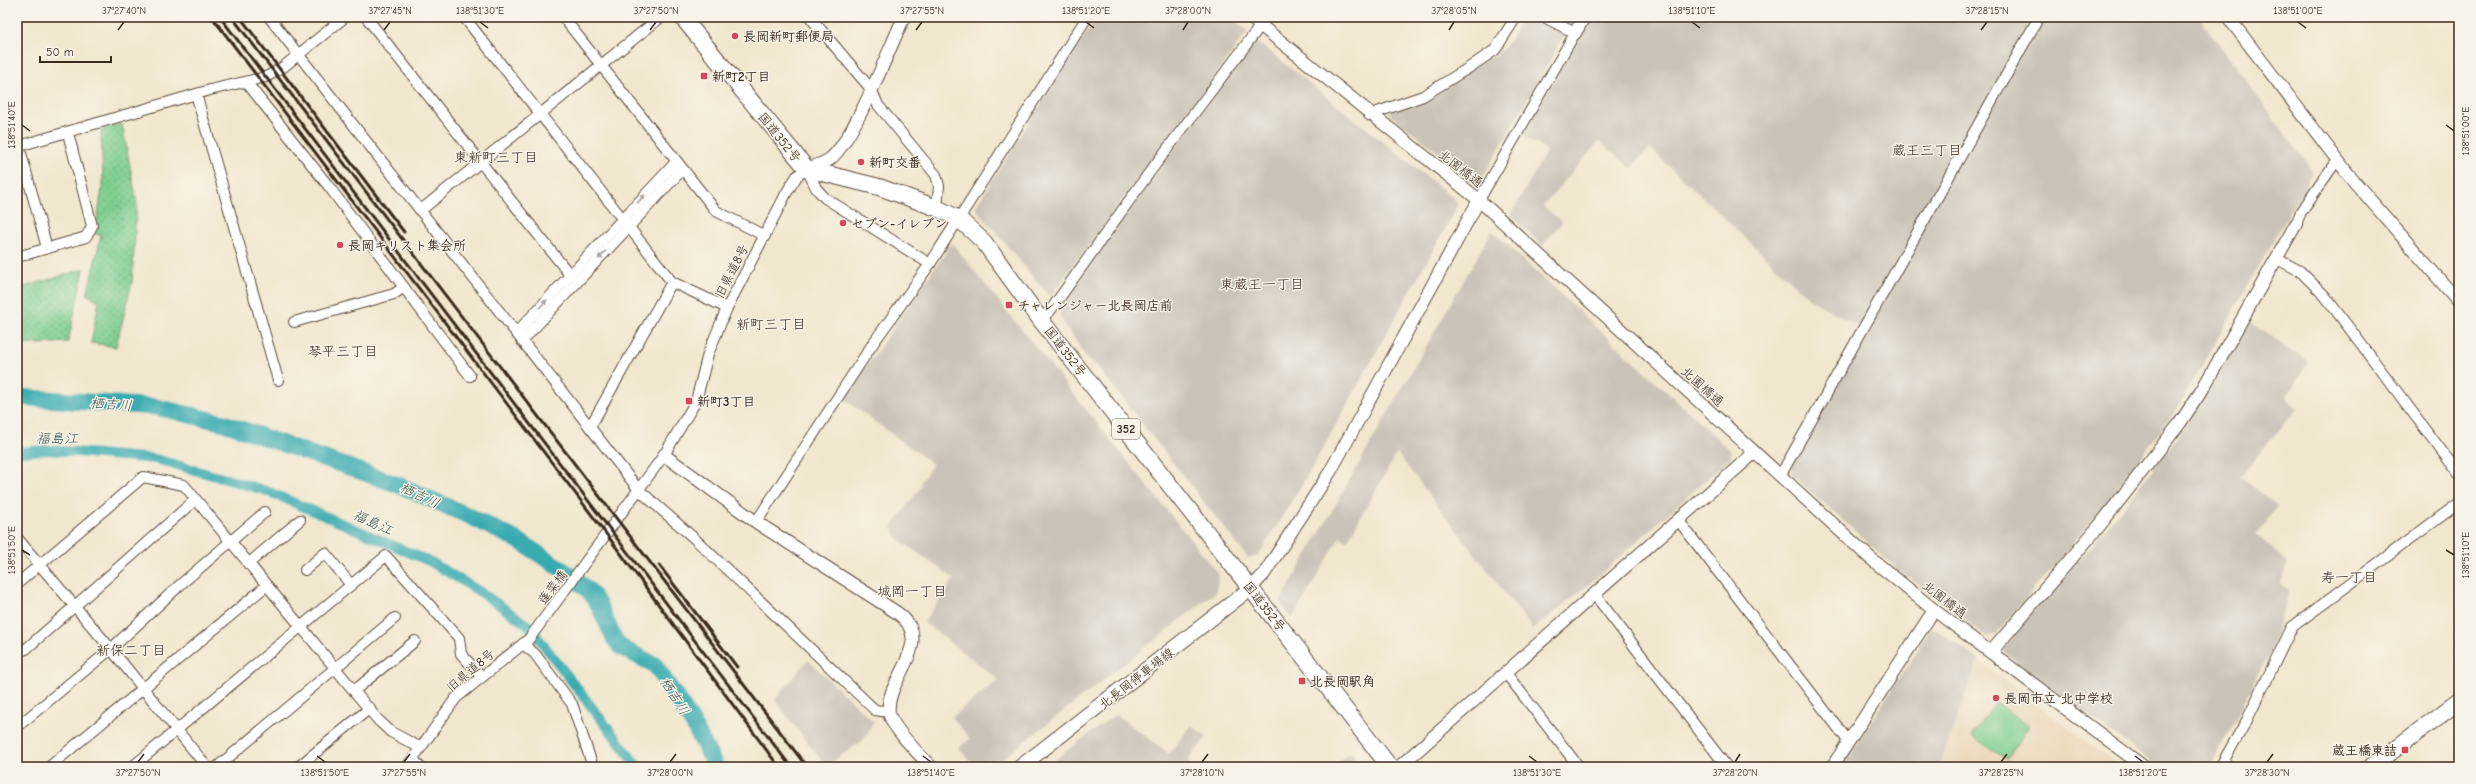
<svg xmlns="http://www.w3.org/2000/svg" width="2476" height="784" font-family="'Comic Neue','Klee One',sans-serif">
<defs>
<pattern id="park-dots" width="8" height="8" patternUnits="userSpaceOnUse"><rect width="8" height="8" fill="#7cce90"/><path d="M2 2h.1M6 6h.1" fill="none" stroke="#67a775" stroke-width="1.8" stroke-linecap="round"/></pattern>
</defs>
<rect width="100%" height="100%" fill="#f7f3e8"/>
<filter id="ink" filterUnits="userSpaceOnUse"><feTurbulence type="fractalNoise" baseFrequency=".025" numOctaves="2"/><feDisplacementMap in="SourceGraphic" scale="8" xChannelSelector="R" yChannelSelector="G"/><feConvolveMatrix kernelMatrix="1 2 1 2 8 2 1 2 1" color-interpolation-filters="sRGB"/></filter>
<filter id="wash" filterUnits="userSpaceOnUse"><feTurbulence type="fractalNoise" baseFrequency=".012" numOctaves="4" result="noise"/><feDisplacementMap in="SourceGraphic" scale="16" xChannelSelector="R" yChannelSelector="G"/><feGaussianBlur stdDeviation="0.9" result="paint"/><feColorMatrix in="noise" values="0 0 0 0 0 0 0 0 0 0 0 0 0 0 0 0 0 1.4 0 .05"/><feComposite in="paint" operator="in"/></filter>
<g filter="url(#wash)">
<rect width="100%" height="100%" fill="#f1e7ce"/>
<!-- built -->
<path fill="#ead8ba" d="M1978,660L2120,767H1939Z"/>
<!-- industrial -->
<g fill="#cac3b8">
<path d="M1096,17H1229L1248,31L1050,297L975,208Z"/>
<path d="M1523,17H1575L1483,177H1470L1388,113L1498,54L1509,42Z"/>
<path d="M1590,17H2199L2313,172L2179,406L2106,504L1995,635L1987,637L1892,564L1793,476L1790,461L1859,326L1811,300L1650,148L1631,168L1599,141L1543,206L1562,222L1542,246L1511,215L1547,150L1522,136Z"/>
<path d="M1254,39L1457,201V207L1310,471L1258,556L1248,558L1097,366L1088,360L1061,318L1059,309Z"/>
<path d="M1492,231L1731,451V457L1593,581L1533,629L1397,453L1347,541L1340,537L1292,619L1280,602Z"/>
<path d="M952,243L1219,575L1216,592L992,767H975L959,748L970,739L952,717L999,680L924,622L954,579L897,538L892,527L922,485L920,483L933,464L844,399Z"/>
<path d="M2247,320L2308,362L2286,398L2297,409L2240,476L2278,507L2256,535L2288,562L2280,585L2290,590L2274,643L2211,767H2158L2047,686L2002,650L2041,601L2102,534L2182,432Z"/>
<path d="M1930,630H1937L1978,660L1939,767H1842Z"/>
<path d="M808,660L874,722L863,740L826,766L775,700Z"/>
<path d="M1116,714L1169,754L1191,725L1207,736L1188,761L1192,767H1045Z"/>
<path d="M1351,752L1362,767H1332Z"/>
</g>
<!-- green -->
<path fill="#7cce90" stroke="#5c7c57" d="M1995,703L2029,726L2006,759L1972,736Z"/>
<!-- park -->
<g fill="url(#park-dots)" stroke="#5c7c57">
<path d="M122,124L137,203L132,282L116,347L91,343L99,301L87,295L101,235L95,234L103,182L101,130Z"/>
<path d="M84,269L68,342L19,345L17,289Z"/>
</g>
<g fill="none" stroke-linecap="round" stroke-linejoin="round">
<!-- canal -->
<path stroke="#39abb1" stroke-width="10" d="M17,452L47,450L76,452L155,459L177,465L267,491L431,562L482,593L529,626L638,767"/>
<!-- river -->
<path stroke="#39abb1" stroke-width="17" d="M17,397L156,407L224,423L396,484L467,515L519,541L569,574L589,591L597,602L615,640L622,648L655,665L691,720L716,767"/>
</g>
</g>
<g filter="url(#ink)">
<g fill="none" stroke-linecap="round" stroke-linejoin="round">
<!-- minor casing -->
<g stroke="#564638" stroke-width="12">
<g id="minor">
<path d="M269,17L639,490L695,539L875,710L889,712"/>
<path d="M366,17L570,275"/>
<path d="M464,17L672,282L727,308"/>
<path d="M563,17L716,211L765,236"/>
<path d="M810,17L871,89L878,105L936,175L939,186L937,208"/>
<path d="M247,83L330,188L470,376"/>
<path d="M196,94L278,380"/>
<path d="M1369,115L1423,96L1470,67L1495,50L1516,17"/>
<path d="M17,139L19,146L210,90L266,77L282,68L345,17"/>
<path d="M19,146L47,248"/>
<path d="M1479,200L1575,33L1544,17"/>
<path d="M421,210L661,17"/>
<path d="M2296,224L2301,212L2337,160"/>
<path d="M17,257L86,237L92,226L68,133"/>
<path d="M2277,259L2300,271L2325,296L2459,474"/>
<path d="M1040,319L1050,311L1149,173L1267,17"/>
<path d="M294,322L394,294L404,287"/>
<path d="M516,333L676,162"/>
<path d="M522,341L682,170"/>
<path d="M590,427L672,282"/>
<path d="M1780,476L2039,17"/>
<path d="M1679,521L1849,742"/>
<path d="M756,522L874,342L930,264L1087,17"/>
<path d="M17,538L111,649L207,767"/>
<path d="M248,564L300,520"/>
<path d="M305,570L325,553L351,585"/>
<path d="M17,584L143,477L184,485L378,720L391,732L419,747"/>
<path d="M1595,595L1727,767"/>
<path d="M523,644L535,654L572,704L593,767"/>
<path d="M17,652L26,649L195,500"/>
<path d="M1505,672L1579,767"/>
<path d="M355,690L415,641"/>
<path d="M17,727L111,649L181,584L265,512"/>
<path d="M413,759L420,767"/>
<path d="M49,767L266,586"/>
<path d="M132,767L386,556L459,638L461,654L482,677"/>
<path d="M217,767L395,618"/>
<path d="M298,767L370,708"/>
<path d="M407,767L456,698L529,639L664,455L696,401L708,354L727,308L787,192L797,176L807,169L816,188L825,198L930,264"/>
<path d="M2220,767L2247,720L2292,627L2459,503"/>
</g>
</g>
<!-- tertiary casing -->
<g stroke="#564638" stroke-width="14">
<g id="tertiary">
<path d="M1250,17L1479,200L1869,557L1934,610L2144,767"/>
<path d="M2228,17L2352,179L2459,302"/>
<path d="M1575,33L1584,17"/>
<path d="M807,169C815,166 823,164 830,159C854,140 889,49 904,17"/>
<path d="M664,455L756,522L896,612C939,641 884,679 889,713C892,728 920,755 931,767"/>
<path d="M1251,588L1264,574L1330,472L1479,200"/>
<path d="M1991,652L2100,525L2180,423L2202,390L2296,224"/>
<path d="M1399,767L1754,453"/>
<path d="M1832,767L1934,610"/>
</g>
</g>
<!-- secondary casing -->
<g stroke="#564638" stroke-width="16">
<path id="secondary" d="M1020,767L1251,588"/>
</g>
<!-- trunk casing -->
<g stroke="#564638" stroke-width="18">
<g id="trunk">
<path d="M682,17L807,169L879,187L937,208L959,219L984,242L1040,319L1390,767"/>
<path d="M2371,767L2459,701"/>
</g>
</g>
<!-- minor -->
<use href="#minor" stroke="#fff" stroke-width="10"/>
<!-- tertiary -->
<use href="#tertiary" stroke="#fff" stroke-width="12"/>
<!-- secondary -->
<use href="#secondary" stroke="#fff" stroke-width="14"/>
<!-- trunk -->
<use href="#trunk" stroke="#fff" stroke-width="16"/>
<!-- rail -->
<g stroke="#3b2a1e" stroke-width="3">
<path d="M212,17L607,535L779,767"/>
<path d="M220,17L791,767"/>
<path d="M232,17L807,767"/>
<path d="M240,17L404,232"/>
<path d="M659,565L737,667"/>
</g>
</g>
<!-- one-way arrows -->
<defs><path id="oneway-solid" d="M-6-.8H1V-3.2L6.5 0L1 3.2V.8H-6Z"/></defs>
<g fill="#a79f9a">
<use href="#oneway-solid" transform="translate(641 199) rotate(-47)"/>
<use href="#oneway-solid" transform="translate(602 255) rotate(133)"/>
<use href="#oneway-solid" transform="translate(543 304) rotate(-47)"/>
</g>
</g>
<!-- ticks -->
<path fill="none" stroke="#3b2a1e" stroke-width="1.5" d="M480,22L488,28M1086,22L1094,28M1692,22L1700,28M2298,22L2306,28M118,30L124,22M384,30L390,22M650,30L656,22M916,30L922,22M1183,30L1188,22M1449,30L1454,22M1981,30L1987,22M22,125L30,131M2446,125L2454,131M22,550L30,555M2446,550L2454,555M317,756L325,762M923,756L931,762M1529,756L1537,762M2135,756L2143,762M138,762L144,754M404,762L410,754M670,762L676,754M1202,762L1208,754M1735,762L1740,754M2001,762L2007,754M2267,762L2273,754"/>
<!-- markers -->
<g fill="#d1495b" stroke="#f7f3e8" stroke-width="1.5">
<circle cx="735" cy="36" r="4"/>
<rect x="700" y="72" width="8" height="8" rx="2"/>
<circle cx="861" cy="162" r="4"/>
<circle cx="843" cy="223" r="4"/>
<circle cx="340" cy="245" r="4"/>
<rect x="1005" y="301" width="8" height="8" rx="2"/>
<rect x="685" y="397" width="8" height="8" rx="2"/>
<rect x="1298" y="677" width="8" height="8" rx="2"/>
<circle cx="1996" cy="698" r="4"/>
<rect x="2401" y="746" width="8" height="8" rx="2"/>
</g>
<g text-anchor="middle" stroke-width="3" stroke-linejoin="round" paint-order="stroke">
<!-- shield labels -->
<rect fill="#f7f3e8" stroke="#73665b" stroke-width="1" x="1112" y="419" width="28" height="20" rx="3"/>
<g font-size="12" font-weight="bold" fill="#3b2a1e">
<text x="1126" y="433">352</text>
</g>
<!-- poi labels -->
<g font-size="13" font-weight="bold" fill="#3b2a1e" stroke="#f7f3e8" text-anchor="start">
<text x="743" y="41">長岡新町郵便局</text>
<text x="712" y="81">新町2丁目</text>
<text x="869" y="167">新町交番</text>
<text x="851" y="228">セブン-イレブン</text>
<text x="348" y="250">長岡キリスト集会所</text>
<text x="1017" y="310">チャレンジャー北長岡店前</text>
<text x="697" y="406">新町3丁目</text>
<text x="1310" y="686">北長岡駅角</text>
<text x="2004" y="703">長岡市立 北中学校</text>
<text x="2397" y="755" text-anchor="end">蔵王橋東詰</text>
</g>
<!-- street labels -->
<g font-size="13" fill="#3b2a1e" stroke="#f7f3e8">
<text transform="translate(780 137) rotate(51)" y="5">国道352号</text>
<text transform="translate(1461 168) rotate(38)" y="5">北園橋通</text>
<text transform="translate(731 271) rotate(-63)" y="5">旧県道8号</text>
<text transform="translate(1066 351) rotate(52)" y="5">国道352号</text>
<text transform="translate(1703 386) rotate(42)" y="5">北園橋通</text>
<text transform="translate(552 587) rotate(-53)" y="5">蓬菜橋</text>
<text transform="translate(1945 599) rotate(38)" y="5">北園橋通</text>
<text transform="translate(1265 606) rotate(52)" y="5">国道352号</text>
<text transform="translate(470 670) rotate(-40)" y="5">旧県道8号</text>
<text transform="translate(1136 678) rotate(-38)" y="5">北長岡停車場線</text>
</g>
<!-- neighbourhood labels -->
<g font-size="14" fill="#3b2a1e" stroke="#f7f3e8">
<text x="1927" y="155">蔵王三丁目</text>
<text x="496" y="162">東新町三丁目</text>
<text x="1262" y="289">東蔵王一丁目</text>
<text x="771" y="329">新町三丁目</text>
<text x="343" y="356">琴平三丁目</text>
<text x="2349" y="582">寿一丁目</text>
<text x="912" y="596">城岡一丁目</text>
<text x="131" y="655">新保二丁目</text>
</g>
<!-- water labels -->
<g font-size="14" font-style="italic" fill="#3a5751" stroke="#f7f3e8">
<text transform="translate(111 404) rotate(4)" y="5">栖吉川</text>
<text x="57" y="443">福島江</text>
<text transform="translate(420 495) rotate(25)" y="5">栖吉川</text>
<text transform="translate(373 522) rotate(24)" y="5">福島江</text>
<text transform="translate(675 696) rotate(57)" y="5">栖吉川</text>
</g>
</g>
<!-- margin -->
<rect width="2476" height="784" fill="none" stroke="#f7f3e8" stroke-width="44"/>
<!-- scale -->
<path d="M40 56v6h71v-6" fill="none" stroke="#3b2a1e" stroke-width="2"/>
<text x="46" y="56" font-size="12" fill="#3b2a1e" stroke="#f7f3e8" stroke-width="3" paint-order="stroke">50 m</text>
<rect x="22" y="22" width="2432" height="740" fill="none" stroke="#3b2a1e" stroke-width="1.5"/>
<g font-size="10" text-anchor="middle" fill="#3b2a1e">
<text x="124" y="14">37°27'40"N</text>
<text x="390" y="14">37°27'45"N</text>
<text x="480" y="14">138°51'30"E</text>
<text x="656" y="14">37°27'50"N</text>
<text x="922" y="14">37°27'55"N</text>
<text x="1086" y="14">138°51'20"E</text>
<text x="1188" y="14">37°28'00"N</text>
<text x="1454" y="14">37°28'05"N</text>
<text x="1692" y="14">138°51'10"E</text>
<text x="1987" y="14">37°28'15"N</text>
<text x="2298" y="14">138°51'00"E</text>
<text transform="translate(11 125) rotate(-90)" y="4">138°51'40"E</text>
<text transform="translate(2465 131) rotate(-90)" y="4">138°51'00"E</text>
<text transform="translate(11 550) rotate(-90)" y="4">138°51'50"E</text>
<text transform="translate(2465 555) rotate(-90)" y="4">138°51'10"E</text>
<text x="138" y="776">37°27'50"N</text>
<text x="325" y="776">138°51'50"E</text>
<text x="404" y="776">37°27'55"N</text>
<text x="670" y="776">37°28'00"N</text>
<text x="931" y="776">138°51'40"E</text>
<text x="1202" y="776">37°28'10"N</text>
<text x="1537" y="776">138°51'30"E</text>
<text x="1735" y="776">37°28'20"N</text>
<text x="2001" y="776">37°28'25"N</text>
<text x="2143" y="776">138°51'20"E</text>
<text x="2267" y="776">37°28'30"N</text>
</g>
</svg>
